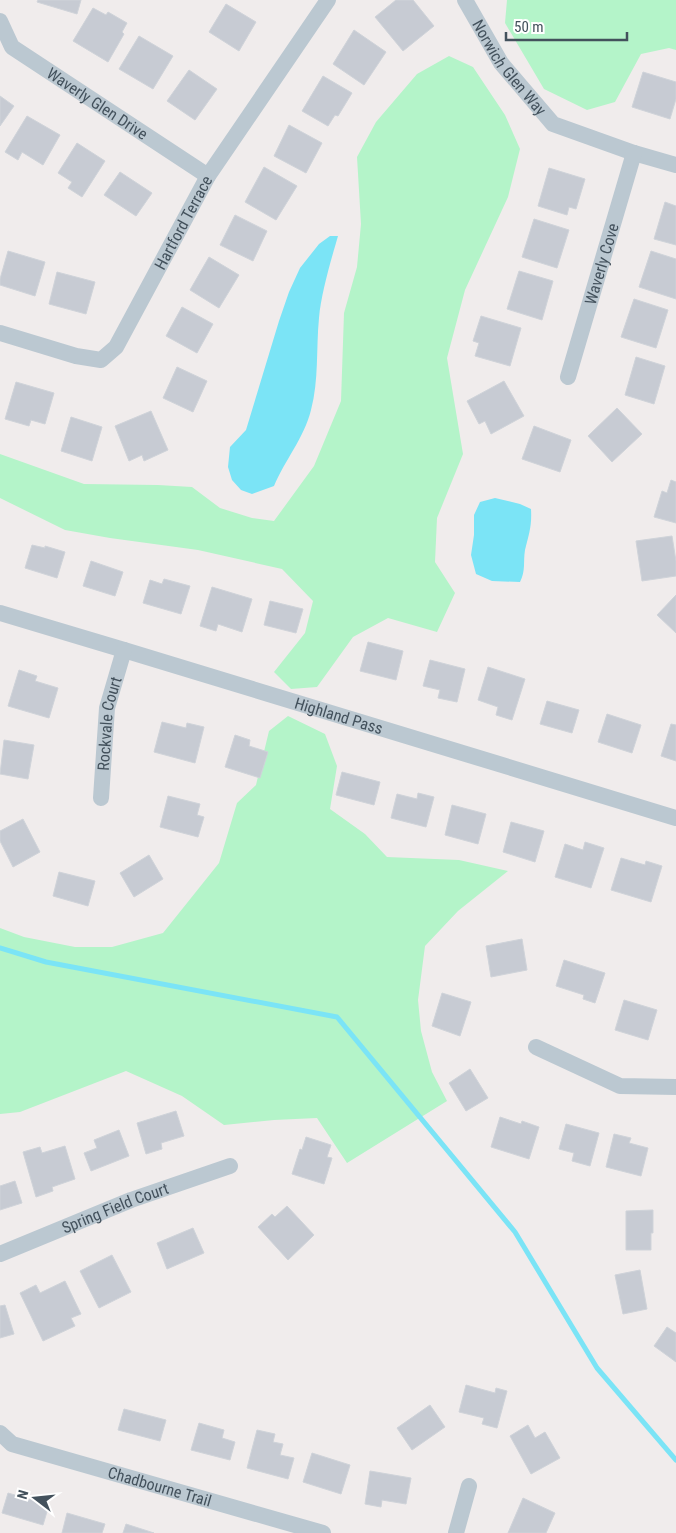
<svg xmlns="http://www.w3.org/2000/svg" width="676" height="1533" font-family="'Roboto Condensed',sans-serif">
<rect width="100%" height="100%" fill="#f0ecec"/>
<!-- green -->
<g fill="#b4f4c9">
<path d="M507,0H676V50L669,48L641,54L615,102L587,110L544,89L505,23Z"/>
<path d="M449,56L473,67L505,115L520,149L508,197L465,290L447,358L463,454L437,518L435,562L455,593L437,632L388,618L353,637L317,687L291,689L274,672L305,633L313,601L282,569L198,550L110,538L65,530L0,498V454L84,484L158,485L192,487L220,508L252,518L274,521L314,466L341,401L344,313L357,267L361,224L357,157L376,122L417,74Z"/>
<path d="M288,716L325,734L337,766L330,809L365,834L387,857L459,860L508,871L458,911L425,946L418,1000L421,1031L432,1072L447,1101L347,1163L317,1118L274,1120L224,1125L182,1096L126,1071L20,1112L0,1114V928L24,937L75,947H112L163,933L219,863L237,803L256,785L269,731Z"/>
</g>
<!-- water -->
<g fill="#7be4f6">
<path d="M330,236H338C331,260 321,294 319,318C316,349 319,380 311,410C304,438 285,460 274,486L252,494L241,490L232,480L228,467L230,447L246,430L279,321L289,292L300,268L319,244Z"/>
<path d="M495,498L520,504L531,509C532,526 529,534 525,550C523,562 526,570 520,582L492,581L476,574L471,555L474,535V515L480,502Z"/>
</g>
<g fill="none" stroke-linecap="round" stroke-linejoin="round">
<!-- stream -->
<path stroke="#7be4f6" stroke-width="5" d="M0,948L46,962L337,1017L515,1232L597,1368L676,1460"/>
</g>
<!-- building -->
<g fill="#c7cbd3" stroke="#cfd3d9">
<path d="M38,0H81L77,14L37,2Z"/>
<path d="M396,0H413L434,26L403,51L375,17Z"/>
<path d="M226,4L256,22L239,51L209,32Z"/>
<path d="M93,8L106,15L108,12L127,23L122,32L124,34L108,62L73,41Z"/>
<path d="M354,30L386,52L364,85L333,64Z"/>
<path d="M139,36L173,56L153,89L119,69Z"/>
<path d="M189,70L217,89L195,120L167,101Z"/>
<path d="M643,72L676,82V99L670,119L632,107Z"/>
<path d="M323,76L352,93L338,116L335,115L328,126L302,111Z"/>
<path d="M0,96L14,106L0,126Z"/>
<path d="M27,116L60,135L43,165L22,152L18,160L5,152Z"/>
<path d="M289,125L322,143L306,173L274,156Z"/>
<path d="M77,143L105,161L82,197L68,188L72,182L58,173Z"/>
<path d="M264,167L297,186L276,220L245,202Z"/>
<path d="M549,168L585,179L576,209L569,207L567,215L538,206Z"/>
<path d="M120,172L152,193L136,216L104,195Z"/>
<path d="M665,202L676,206V245L654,239Z"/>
<path d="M235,215L267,231L253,261L220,245Z"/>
<path d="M534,219L569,230L557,268L522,257Z"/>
<path d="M8,251L45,262L35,296L0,285V279Z"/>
<path d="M651,251L676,259V299L639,287Z"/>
<path d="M209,257L239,275L219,308L190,290Z"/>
<path d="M519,271L553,281L542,320L507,309Z"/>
<path d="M57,272L95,282L86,314L49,304Z"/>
<path d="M634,299L668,310L656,348L621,337Z"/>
<path d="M182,307L213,324L197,353L166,336Z"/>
<path d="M481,316L521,328L510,366L475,356L479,343L473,341Z"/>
<path d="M636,357L665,366L654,404L625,395Z"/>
<path d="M177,367L207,381L193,412L163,398Z"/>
<path d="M504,381L524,416L491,434L485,421L479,424L467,401Z"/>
<path d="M16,382L54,393L45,424L31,420L29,426L5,419Z"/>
<path d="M617,408L642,434L612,462L588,436Z"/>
<path d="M151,411L168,450L144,461L142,455L129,461L115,426Z"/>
<path d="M71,417L102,427L92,461L61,451Z"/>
<path d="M534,426L571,440L560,472L522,459Z"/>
<path d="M671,480L676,482V523L654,517L662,491L667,493Z"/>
<path d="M672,536L676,561V576L642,581L636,541Z"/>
<path d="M32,545L45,548V546L65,552L57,578L25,568Z"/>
<path d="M91,561L123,572L115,596L83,586Z"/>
<path d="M164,579L190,586L181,614L143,603L150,580L162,584Z"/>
<path d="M212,587L252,599L242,632L218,624L216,631L200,626Z"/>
<path d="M676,595V633L657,615Z"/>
<path d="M270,601L303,609L296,633L264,625Z"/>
<path d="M368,642L403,651L396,680L360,671Z"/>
<path d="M430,660L465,669L457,702L438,698L440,690L423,686Z"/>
<path d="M488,667L525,679L512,720L496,715L498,707L478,700Z"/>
<path d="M19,670L37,676L35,681L58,688L49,718L8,706Z"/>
<path d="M547,701L579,710L572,733L540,724Z"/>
<path d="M607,714L641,725L632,753L598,742Z"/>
<path d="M162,722L186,728L187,723L204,727L195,763L154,752Z"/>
<path d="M671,724L676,725V761L661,756Z"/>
<path d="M235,735L250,740L249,746L268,752L260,778L225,767Z"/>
<path d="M4,740L34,745L28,779L0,774Z"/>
<path d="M342,772L380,782L374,805L336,795Z"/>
<path d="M418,793L434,797L426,827L391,818L397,794L417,799Z"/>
<path d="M168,796L200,804L197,815L204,817L198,837L160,827Z"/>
<path d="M452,805L486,814L478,844L445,835Z"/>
<path d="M23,819L40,852L13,867L0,841V831Z"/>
<path d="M511,822L544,831L535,862L503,852Z"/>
<path d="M585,842L604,848L591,888L555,877L565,844L583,850Z"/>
<path d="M149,855L163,879L134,897L120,873Z"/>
<path d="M621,858L645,865L646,861L662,866L651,902L611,890Z"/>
<path d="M59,872L95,881L88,906L53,896Z"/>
<path d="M522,939L527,970L491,977L486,946Z"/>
<path d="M564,960L605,973L595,1003L583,999L584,995L556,986Z"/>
<path d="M442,993L471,1002L460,1036L432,1026Z"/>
<path d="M624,1000L657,1010L648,1040L615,1030Z"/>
<path d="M470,1069L488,1098L466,1111L449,1083Z"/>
<path d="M176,1111L184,1136L161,1143L162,1149L146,1154L137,1123Z"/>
<path d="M500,1117L521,1124L522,1121L539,1127L529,1159L491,1147Z"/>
<path d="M566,1124L599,1133L590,1166L572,1161L574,1153L559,1149Z"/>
<path d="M119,1130L129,1156L91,1171L84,1153L97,1148L94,1140Z"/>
<path d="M614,1134L631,1138L629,1143L648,1148L641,1176L606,1167Z"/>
<path d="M306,1137L331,1145L327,1157L332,1158L324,1184L292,1174L300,1149L302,1150Z"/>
<path d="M65,1146L75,1179L52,1187L53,1191L36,1197L23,1152L40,1147L42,1153Z"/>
<path d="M15,1181L22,1203L0,1210V1186Z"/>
<path d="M287,1206L314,1235L288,1260L258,1227L272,1214L275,1217Z"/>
<path d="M653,1210V1233H651V1250H626V1211Z"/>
<path d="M193,1228L204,1253L167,1269L157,1243Z"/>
<path d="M112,1255L131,1292L99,1308L80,1271Z"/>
<path d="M640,1270L647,1309L623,1314L615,1275Z"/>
<path d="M65,1281L81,1314L71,1318L75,1326L43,1341L20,1293L36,1285L40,1293Z"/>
<path d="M5,1305L14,1334L0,1338V1306Z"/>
<path d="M667,1327L676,1333V1362L654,1346Z"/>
<path d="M466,1385L495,1393L496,1388L507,1391L497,1428L482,1424L484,1418L459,1412Z"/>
<path d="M430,1405L445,1427L412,1450L397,1428Z"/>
<path d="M124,1409L166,1420L160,1441L118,1430Z"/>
<path d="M199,1423L224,1430L222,1438L235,1442L230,1460L191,1450Z"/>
<path d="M528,1425L535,1438L545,1432L560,1458L531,1474L510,1436Z"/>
<path d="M257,1430L275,1434L273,1442L283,1444L280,1455L294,1458L288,1479L247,1468Z"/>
<path d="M312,1453L350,1465L341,1494L303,1482Z"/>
<path d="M370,1471L411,1478L406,1504L382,1500L381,1507L365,1504Z"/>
<path d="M8,1493L49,1505L43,1525L2,1513Z"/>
<path d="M523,1498L555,1513L546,1533H508Z"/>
<path d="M67,1513L105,1524L102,1533H62Z"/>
<path d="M126,1524L154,1533H123Z"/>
</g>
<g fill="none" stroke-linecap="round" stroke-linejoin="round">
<!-- minor -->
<g stroke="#bbc8d1" stroke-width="16">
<path id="s1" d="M465,0L501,63L553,124L634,153L676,165"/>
<path id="s2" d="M0,21L12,47L208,176"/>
<path id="s3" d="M0,333L76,356L101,360L116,347L208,176L328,0"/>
<path id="s4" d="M568,377L634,153"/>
<path id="s5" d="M0,613L124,650L676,818"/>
<path id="s6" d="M101,798L107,708L124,650"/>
<path d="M536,1047L620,1086L676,1087"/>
<path id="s7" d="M0,1254L131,1200L230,1166"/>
<path id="s8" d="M0,1433L12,1444L323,1533"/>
<path d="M456,1533L469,1486"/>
</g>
</g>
<g text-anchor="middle" stroke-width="4.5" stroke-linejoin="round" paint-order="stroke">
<!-- street labels -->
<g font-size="16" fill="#43515c" stroke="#fff">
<text dy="6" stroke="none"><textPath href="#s1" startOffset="81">Norwich Glen Way</textPath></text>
<text dy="6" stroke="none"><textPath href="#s2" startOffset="131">Waverly Glen Drive</textPath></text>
<text dy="6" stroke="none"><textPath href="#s3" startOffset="266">Hartford Terrace</textPath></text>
<text dy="6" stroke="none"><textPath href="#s4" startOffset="118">Waverly Cove</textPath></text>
<text dy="6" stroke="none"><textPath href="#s5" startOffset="354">Highland Pass</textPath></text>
<text dy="6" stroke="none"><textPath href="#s6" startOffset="75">Rockvale Court</textPath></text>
<text dy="6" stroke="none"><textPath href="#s7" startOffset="124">Spring Field Court</textPath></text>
<text dy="6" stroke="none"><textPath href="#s8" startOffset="170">Chadbourne Trail</textPath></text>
</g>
</g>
<!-- north arrow -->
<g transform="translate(35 1498) rotate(286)" stroke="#ffffff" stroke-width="4" paint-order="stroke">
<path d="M0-4L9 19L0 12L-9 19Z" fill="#43515c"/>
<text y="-8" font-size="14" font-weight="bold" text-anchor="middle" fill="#43515c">N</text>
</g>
<!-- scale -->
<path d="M506 32v8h121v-8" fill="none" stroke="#43515c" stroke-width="2.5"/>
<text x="514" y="32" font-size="15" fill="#43515c" stroke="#ffffff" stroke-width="4" paint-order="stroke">50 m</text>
</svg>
